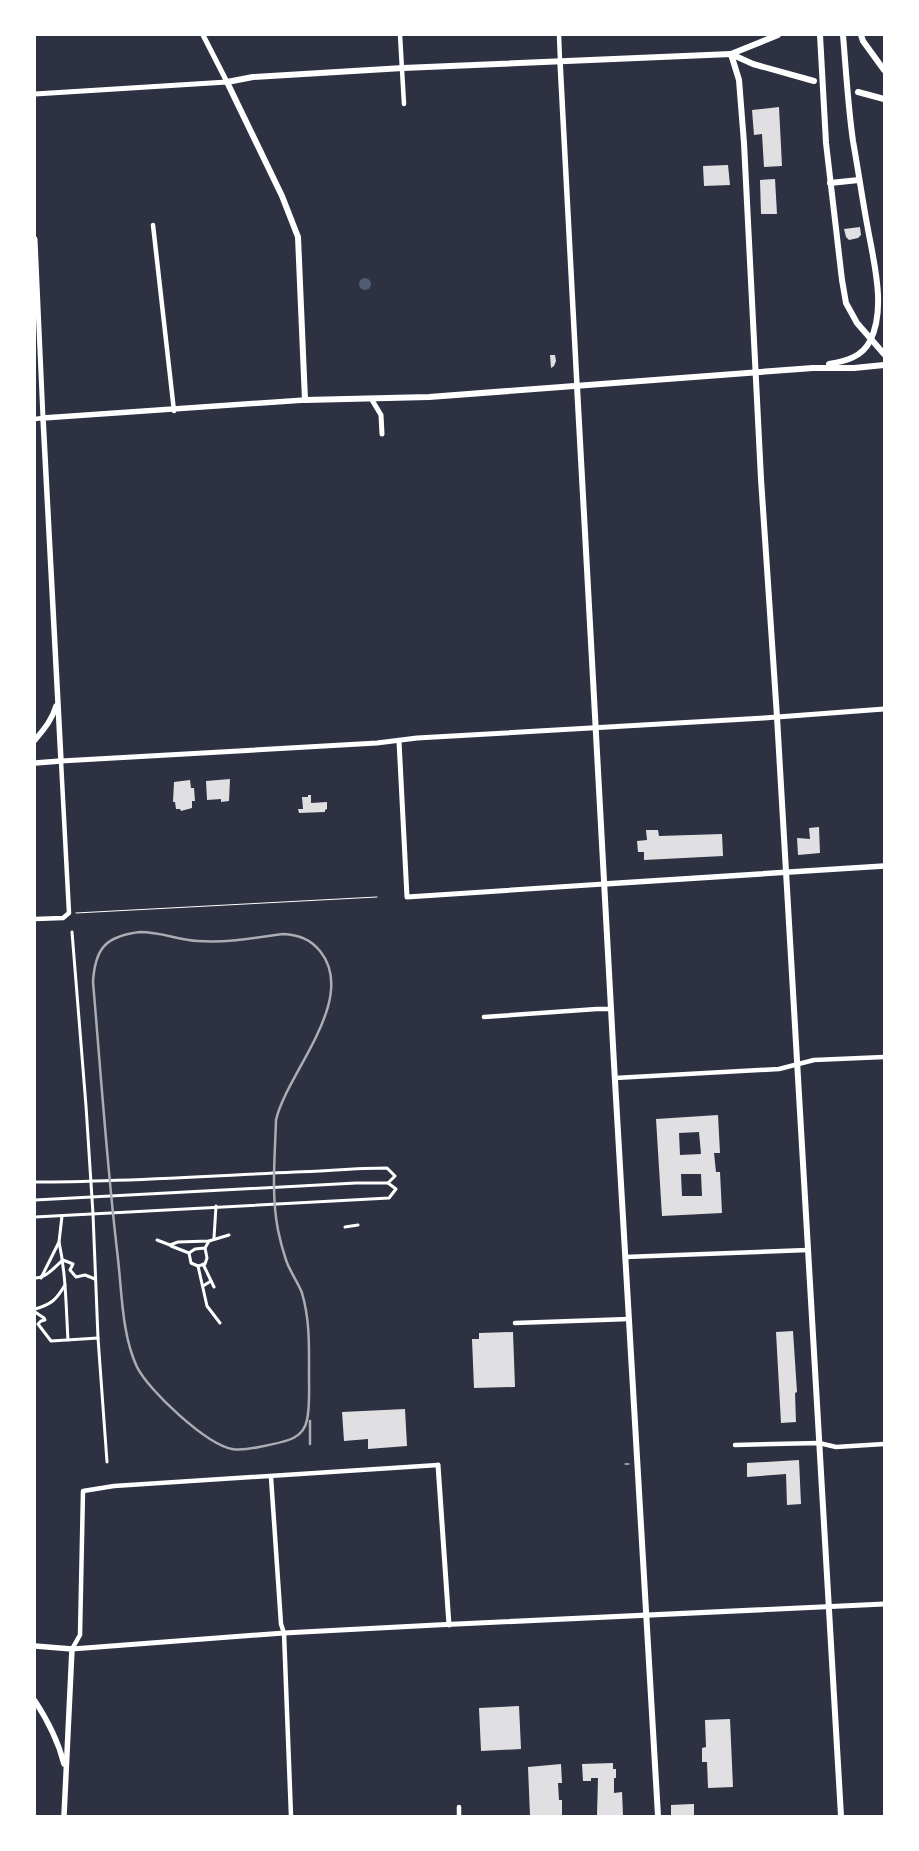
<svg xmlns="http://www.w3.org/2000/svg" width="919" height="1851" font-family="'Work Sans',sans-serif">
<rect width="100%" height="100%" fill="#2d3142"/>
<!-- water -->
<circle fill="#4f5d75" cx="365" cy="284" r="6"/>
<!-- building -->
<g fill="#e0e0e3" fill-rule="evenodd">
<path d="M779,107L782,166L764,167L762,134L754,135L752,110Z"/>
<path d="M728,165L730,185L704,186L703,166Z"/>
<path d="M775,179L777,214H761L760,180Z"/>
<path d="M860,227L861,235L858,238L849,240L846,237L844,229Z"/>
<path d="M550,355H555L556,361L554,366L551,368Z"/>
<path d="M230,779L229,801L221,802V799L207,800L206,781Z"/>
<path d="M190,780L191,788H194L195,801H192V808L181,811L180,809H176L175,802H173L174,782Z"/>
<path d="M308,795H311V803L327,802V809L325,810V812L299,813L298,809H303L302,797H308Z"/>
<path d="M819,827L820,853L798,855L797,838L810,839L809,828Z"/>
<path d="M646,830H658L659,836L722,834L723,856L644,860V852H638L637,841L647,840Z"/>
<path d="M718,1115L720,1153H714L716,1172H720L722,1213L662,1216L656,1119ZM699,1132L701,1154L680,1155L679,1133ZM681,1174H701L702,1196H682Z"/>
<path d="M793,1331L797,1392L795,1393L796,1422L781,1423L776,1332Z"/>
<path d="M513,1332L515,1387L474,1388L472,1339H479V1333Z"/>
<path d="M405,1409L407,1446L368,1449V1439L344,1441L342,1412Z"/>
<path d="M799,1460L801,1504L787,1505L786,1474L747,1477V1463Z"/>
<path d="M519,1706L521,1749L481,1751L479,1708Z"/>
<path d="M730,1719L733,1787L708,1788L707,1762H702V1748L706,1747L705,1720Z"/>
<path d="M613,1763V1769H616V1778H614V1793L622,1792L623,1815L600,1816L597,1815L598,1778H591V1781H583L582,1764Z"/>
<path d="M561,1764L562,1783H558L559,1800H562V1816H530L528,1767Z"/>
<path d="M692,1804H694V1816H671V1805Z"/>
</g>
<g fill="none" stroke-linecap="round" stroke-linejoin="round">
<!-- path -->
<g stroke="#fff" stroke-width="1">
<path d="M76,913L377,897"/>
<path d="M625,1464H629"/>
</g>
<!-- pedestrian -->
<g stroke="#fff" stroke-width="3">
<path d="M72,932L86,1106L93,1214L98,1338L107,1462"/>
<path d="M35,1182C122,1182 209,1176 295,1172C326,1171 356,1168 387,1168L395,1176L388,1183L396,1189L389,1198L35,1217"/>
<path d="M35,1200L356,1183H388"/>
<path d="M345,1227L358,1225"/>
<path d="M214,1238L216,1206"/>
<path d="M157,1240L170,1245L178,1242L209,1241L229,1235"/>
<path d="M209,1241L205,1248L195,1249L189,1253L191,1263L198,1266L207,1306L220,1323"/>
<path d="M59,1242C66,1274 66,1307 68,1340"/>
<path d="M171,1246L189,1253"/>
<path d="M203,1264L214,1287"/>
<path d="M198,1266L205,1264L207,1258L205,1248"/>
<path d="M35,1278C47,1278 54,1267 63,1260L73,1264L70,1270L76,1277L85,1275L95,1279"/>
<path d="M41,1278L59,1242L62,1216"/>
<path d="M203,1286L211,1281"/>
<path d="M35,1309C52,1304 56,1300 65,1285"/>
<path d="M35,1312L44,1318L45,1320L41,1321L38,1324L51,1341L98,1338"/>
</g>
<!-- minor -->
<g stroke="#fff" stroke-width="4.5">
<path d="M400,35L404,104"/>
<path d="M559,35L560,61"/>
<path d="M153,225L174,411"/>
<path d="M35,419L43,418"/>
<path d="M35,919L63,918L69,913L61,761"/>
<path d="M484,1017L597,1009H611"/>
<path d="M615,1078L779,1069L814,1060L884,1057"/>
<path d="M625,1257L808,1250"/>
<path d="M515,1323L629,1319"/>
<path d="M735,1445L819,1443L836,1447L884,1444"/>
<path d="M271,1477L281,1624L284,1633L291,1816"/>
<path d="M72,1649L80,1635L83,1491L114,1486L438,1465"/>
<path d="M459,1807V1816"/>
</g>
<!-- tertiary -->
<g stroke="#fff" stroke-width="5">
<path d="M35,94L227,82L203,35"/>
<path d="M35,239L43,418"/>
<path d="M372,400L381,415L382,434"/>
<path d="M399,741L407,897L604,884"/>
<path d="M61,761L377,743L417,738L764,718L884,709"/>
<path d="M438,1465L449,1625"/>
<path d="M72,1649L284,1633L436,1625L884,1604"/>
</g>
<!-- secondary -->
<g stroke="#fff" stroke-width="5.5">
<path d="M560,61L577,386"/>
<path d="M35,740C44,729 52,720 56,706"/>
<path d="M35,763L61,761L43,418L305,400"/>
<path d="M604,884L884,866"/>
<path d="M35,1646L72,1649L64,1816"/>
<path d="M35,1701C48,1721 58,1740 64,1764"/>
</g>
<!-- primary -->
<g stroke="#fff" stroke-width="6">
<path d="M820,35L826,143L842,280L846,303L857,323L884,354"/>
<path d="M861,35L863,41L884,70"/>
<path d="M731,54L739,80L744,143L761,479L777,717L841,1816"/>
<path d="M731,54L778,35"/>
<path d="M814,81L753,64L731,54L403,68L253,77L227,82L282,196L298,237L305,400L429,397L813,368H854L884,365"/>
<path d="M858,92L884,99"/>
<path d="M830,183L859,180"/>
<path d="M829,364C846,361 862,357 870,341C887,308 873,259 867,224C862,197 858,169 853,141C848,106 846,70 843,35"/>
<path d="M577,386L614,1064L658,1816"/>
</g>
<!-- rail -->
<g stroke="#abadb3" stroke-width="2.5">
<path d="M140,932C162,932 178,940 198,941C226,943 255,938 283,934C299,935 310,939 320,951C359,999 286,1074 276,1120C275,1156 271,1194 278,1230C280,1240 283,1251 286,1260C290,1272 298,1282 302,1293C310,1320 309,1347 309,1375C309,1390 310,1406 307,1420C303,1441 281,1442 264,1446C253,1448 243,1451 232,1449C206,1444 149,1391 137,1367C122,1335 122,1294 118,1259C107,1167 101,1075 93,982C95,949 105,936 140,932Z"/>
<path d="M310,1421V1444"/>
</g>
</g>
<!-- border -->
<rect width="919" height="1851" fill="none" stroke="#ffffff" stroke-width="72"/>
</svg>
